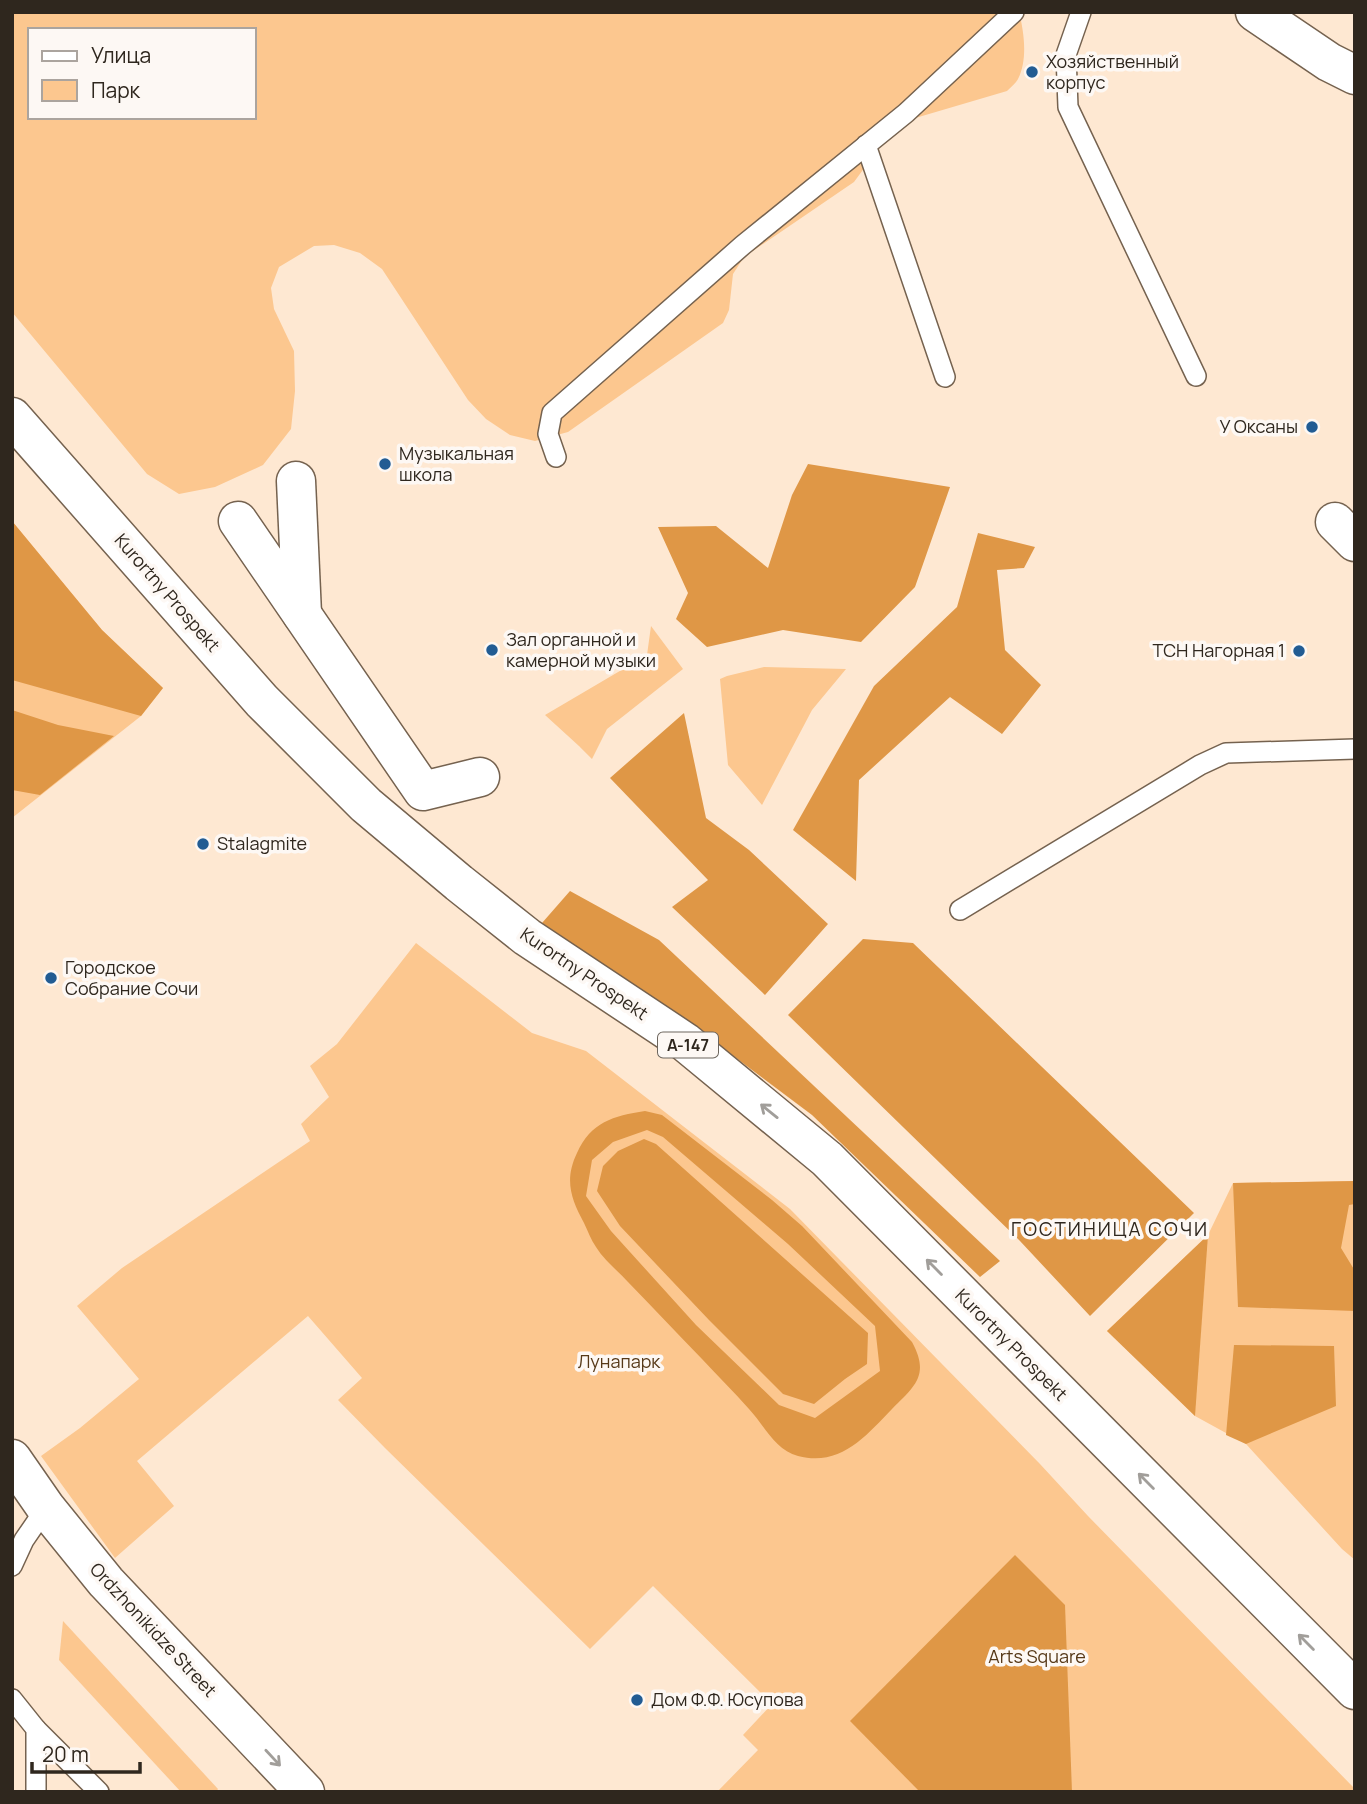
<svg xmlns="http://www.w3.org/2000/svg" width="1367" height="1804" font-family="Manrope,sans-serif">
<rect width="100%" height="100%" fill="#fee8d2"/>
<!-- green -->
<g fill="#fcc78f" fill-rule="evenodd">
<path d="M12,12H1019C1024,32 1028,59 1018,79C1016,83 1011,87 1007,91L912,119L887,137L854,182L744,257L733,274L729,310L723,323L568,432L535,441L510,435L486,419L468,400L382,269L360,253L334,245L314,246L279,267L271,288L274,309L294,351L295,391L291,429L263,465L215,487L179,494L147,474L12,312ZM30,30H254V117H30Z"/>
<path d="M12,521L102,630L163,688L141,716L12,818Z"/>
<path d="M651,626L683,669L607,729L592,759L579,746L545,715L647,655Z"/>
<path d="M764,667L846,669L812,710L762,805L728,765L720,679L727,676Z"/>
<path d="M416,943L532,1033L586,1051L790,1209L1040,1464L1088,1516L1355,1789V1792H717L758,1750L743,1735L772,1704L653,1586L590,1649L385,1448L338,1400L362,1378L308,1316L137,1461L174,1506L115,1558L41,1456L80,1428L139,1379L77,1306L122,1268L310,1141L301,1124L329,1097L310,1066L337,1044Z"/>
<path d="M1355,1181V1560L1342,1549L1246,1444L1195,1416L1107,1331L1208,1235L1233,1183Z"/>
<path d="M63,1621L218,1789L216,1792H181L59,1660Z"/>
</g>
<!-- forest -->
<g fill="#df9746" fill-rule="evenodd">
<path d="M808,464L950,487L915,587L861,642L783,630L707,647L676,619L688,593L658,527L716,526L768,568L792,495Z"/>
<path d="M12,521L102,630L163,688L141,716L12,680L14,659L12,656Z"/>
<path d="M978,533L1035,547L1024,568L997,570L1005,650L1041,685L1002,734L950,697L859,780L856,881L793,830L874,686L957,607Z"/>
<path d="M12,710L58,725L114,736L40,795L12,790Z"/>
<path d="M684,713L706,818L749,850L828,924L765,995L672,907L708,880L610,778Z"/>
<path d="M570,891L659,940L1000,1261L980,1277L812,1115L687,1021L542,923Z"/>
<path d="M863,939L913,943L1194,1213L1090,1316L1020,1241L788,1015Z"/>
<path d="M645,1111L662,1115L772,1200L802,1226L912,1342C930,1375 915,1386 892,1409C865,1437 840,1467 798,1456C775,1450 764,1425 749,1409C734,1392 717,1375 702,1359C677,1333 653,1308 628,1282C618,1271 604,1260 596,1247C591,1240 588,1231 584,1223C571,1199 564,1180 577,1153C591,1122 613,1116 645,1111ZM647,1130L663,1137L788,1244L875,1326L880,1371L815,1418L779,1405L696,1325L611,1231L586,1196L592,1160L613,1142Z"/>
<path d="M644,1139L656,1144L868,1333L867,1364L845,1379L814,1404L783,1394L709,1320L620,1226L597,1191L603,1166L618,1151Z"/>
<path d="M1355,1181V1204L1349,1205L1341,1248L1355,1271V1311L1238,1307L1233,1183Z"/>
<path d="M1208,1235L1195,1416L1107,1331Z"/>
<path d="M1234,1345L1334,1346L1336,1406L1246,1444L1226,1435Z"/>
<path d="M1015,1555L1065,1605L1072,1792H920L850,1721Z"/>
</g>
<g fill="none" stroke-linecap="round" stroke-linejoin="round">
<!-- lane casing -->
<g stroke="#75624f" stroke-width="22">
<g id="lane">
<path d="M1081,12L1066,55L1068,107L1196,376"/>
<path d="M866,145L945,377"/>
<path d="M556,457L548,434L552,413L743,245L906,113L1014,12"/>
<path d="M960,910L1200,765L1226,753L1355,749"/>
<path d="M12,1566L24,1540L46,1508"/>
<path d="M12,1699L36,1729V1792"/>
<path d="M36,1729L99,1792"/>
</g>
</g>
<!-- street casing -->
<g stroke="#75624f" stroke-width="41">
<g id="street">
<path d="M1255,12L1329,62L1355,75"/>
<path d="M296,481L302,614"/>
<path d="M238,521L423,791L480,777"/>
<path d="M1335,522L1355,542"/>
</g>
</g>
<!-- secondary casing -->
<g stroke="#75624f" stroke-width="41">
<path id="secondary" d="M12,1459L46,1508L106,1582L305,1792"/>
</g>
<!-- primary casing -->
<g stroke="#75624f" stroke-width="41">
<path id="primary" d="M12,417L262,701L366,805L459,883L527,937L685,1042L827,1159L1355,1690"/>
</g>
<!-- lane -->
<use href="#lane" stroke="#fff" stroke-width="19"/>
<!-- street -->
<use href="#street" stroke="#fff" stroke-width="38"/>
<!-- secondary -->
<use href="#secondary" stroke="#fff" stroke-width="38"/>
<!-- primary -->
<use href="#primary" stroke="#fff" stroke-width="38"/>
</g>
<!-- one-way arrows -->
<defs><path id="oneway-shaft" d="M-6 0H5M1.5-3L5.5 0L1.5 3" fill="none" stroke-width="1.6" stroke-linecap="round" stroke-linejoin="round" transform="scale(1.75)"/></defs>
<g stroke="#a19e9a">
<use href="#oneway-shaft" transform="translate(769 1111) rotate(-141)"/>
<use href="#oneway-shaft" transform="translate(934 1267) rotate(-135)"/>
<use href="#oneway-shaft" transform="translate(1146 1481) rotate(-135)"/>
<use href="#oneway-shaft" transform="translate(1306 1642) rotate(-135)"/>
<use href="#oneway-shaft" transform="translate(273 1758) rotate(47)"/>
</g>
<!-- markers -->
<g fill="#225c93" stroke="#fdf8f4" stroke-width="2.5">
<circle cx="1032" cy="72" r="7"/>
<circle cx="1312" cy="427" r="7"/>
<circle cx="385" cy="464" r="7"/>
<circle cx="492" cy="650" r="7"/>
<circle cx="1299" cy="651" r="7"/>
<circle cx="203" cy="844" r="7"/>
<circle cx="51" cy="978" r="7"/>
<circle cx="637" cy="1700" r="7"/>
</g>
<g text-anchor="middle" stroke-width="7" stroke-linejoin="round" paint-order="stroke">
<!-- shield labels -->
<rect fill="#fdf8f4" stroke="#6d665e" stroke-width="2" x="658" y="1032.5" width="60" height="25" rx="5"/>
<g font-size="16" font-weight="bold" fill="#2f271e">
<text x="688" y="1051">А-147</text>
</g>
<!-- poi labels -->
<g font-size="18" fill="#2f271e" stroke="#fdf8f4" text-anchor="start">
<text x="1046" y="68">Хозяйственный<tspan x="1046" dy="21">корпус</tspan></text>
<text x="1298" y="433" text-anchor="end">У Оксаны</text>
<text x="399" y="460">Музыкальная<tspan x="399" dy="21">школа</tspan></text>
<text x="506" y="646">Зал органной и<tspan x="506" dy="21">камерной музыки</tspan></text>
<text x="1285" y="657" text-anchor="end">ТСН Нагорная 1</text>
<text x="217" y="850">Stalagmite</text>
<text x="65" y="974">Городское<tspan x="65" dy="21">Собрание Сочи</tspan></text>
<text x="651" y="1706">Дом Ф.Ф. Юсупова</text>
</g>
<!-- street labels -->
<g font-size="18" fill="#2f271e" stroke="#fdf8f4">
<text transform="translate(167 593) rotate(49)" y="6">Kurortny Prospekt</text>
<text transform="translate(584 974) rotate(34)" y="6">Kurortny Prospekt</text>
<text transform="translate(1011 1345) rotate(45)" y="6">Kurortny Prospekt</text>
<text transform="translate(153 1630) rotate(47)" y="6">Ordzhonikidze Street</text>
</g>
<!-- park labels -->
<g font-size="18" fill="#573918" stroke="#fdf8f4">
<text x="619" y="1368">Лунапарк</text>
<text x="1037" y="1663">Arts Square</text>
</g>
<!-- neighbourhood labels -->
<g font-size="19" letter-spacing="2" fill="#2f271e" stroke="#fdf8f4">
<text x="1110" y="1236">ГОСТИНИЦА СОЧИ</text>
</g>
</g>
<!-- border -->
<rect width="1367" height="1804" fill="none" stroke="#2f271e" stroke-width="28"/>
<!-- legend -->
<rect x="28" y="28" width="228" height="91" fill="#fdf8f4" stroke="#aba49e" stroke-width="2"/>
<rect x="42" y="51" width="35" height="10" fill="#ffffff" stroke="#aba49e" stroke-width="2"/>
<text x="91" y="63" font-size="21" fill="#2f271e">Улица</text>
<rect x="42" y="80" width="35" height="21" fill="#fcc78f" stroke="#aba49e" stroke-width="2"/>
<text x="91" y="98" font-size="21" fill="#2f271e">Парк</text>
<!-- scale -->
<path d="M32 1762v10h108v-10" fill="none" stroke="#2f271e" stroke-width="3.5"/>
<text x="42" y="1762" font-size="21" fill="#2f271e" stroke="#fdf8f4" stroke-width="5" paint-order="stroke">20 m</text>
</svg>
